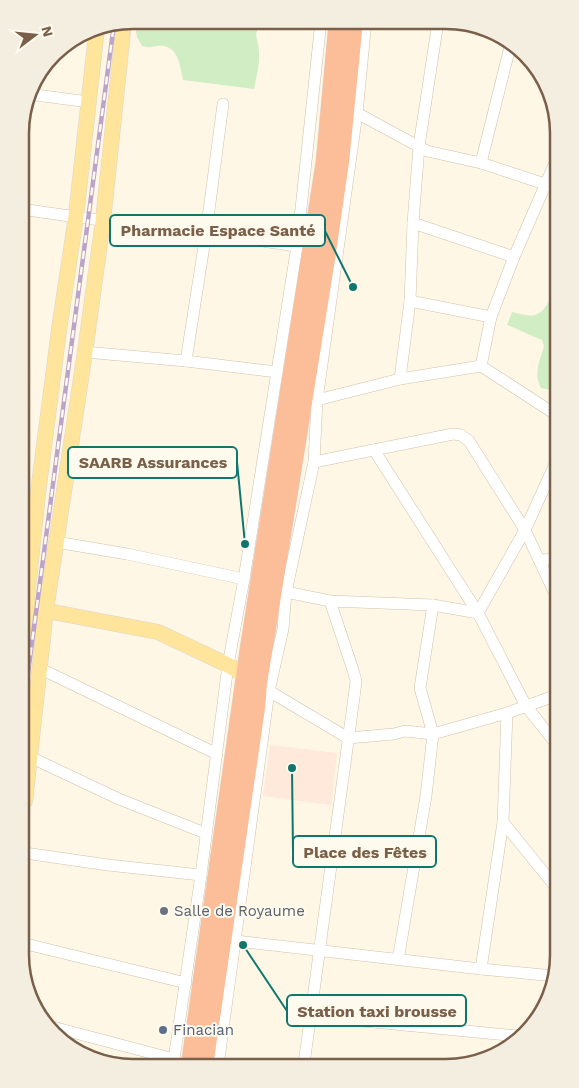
<svg xmlns="http://www.w3.org/2000/svg" width="579" height="1088" font-family="'Work Sans',sans-serif">
<rect width="100%" height="100%" fill="#fef7e6"/>
<!-- commercial -->
<path fill="#ffe9da" d="M270,745L337,753L331,805L263,796Z"/>
<!-- green -->
<g fill="#d0edc3">
<path d="M134,20L265,21C250,34 259,38 259,53C260,64 256,78 254,89L183,80C180,65 178,43 157,46C150,47 149,48 142,46L137,37Z"/>
<path d="M554,293L555,390V391L541,388C533,374 540,361 544,346L542,340C530,336 519,329 507,325L512,312C538,319 540,317 554,293Z"/>
</g>
<g fill="none" stroke-linecap="round" stroke-linejoin="round">
<!-- minor casing -->
<g stroke="#d1c0ab" stroke-width="12">
<g id="minor">
<path d="M28,94L89,102"/>
<path d="M357,113L427,151L481,163L554,187"/>
<path d="M481,163L511,43"/>
<path d="M21,209C113,223 205,232 297,246"/>
<path d="M413,223L514,257"/>
<path d="M410,301L491,317"/>
<path d="M85,352L186,361L277,372"/>
<path d="M186,361L206,233L223,104"/>
<path d="M481,366L491,317L514,257L554,165"/>
<path d="M400,379L410,301L413,223L419,146L438,22"/>
<path d="M317,400L400,379L481,366L555,414"/>
<path d="M374,450L478,613L526,706L557,745"/>
<path d="M314,462L453,434L461,435L469,441L525,530L556,596"/>
<path d="M56,542L127,554L244,579"/>
<path d="M539,560L556,559"/>
<path d="M286,592L330,601L433,605L478,613"/>
<path d="M478,613L525,530L555,464"/>
<path d="M39,668L217,754"/>
<path d="M264,688L348,738L394,734L405,731L433,734L507,713L557,695"/>
<path d="M30,757L119,799L205,833"/>
<path d="M503,822L558,890"/>
<path d="M25,853L108,865L201,875"/>
<path d="M236,941L481,969L554,976"/>
<path d="M26,944L186,983"/>
<path d="M398,960L426,796L433,734L420,688L433,605"/>
<path d="M481,969L503,822L507,713"/>
<path d="M311,1016L518,1036"/>
<path d="M49,1026L174,1059"/>
<path d="M304,1064L355,690L356,681L353,670L330,601"/>
<path d="M173,1066L201,875L228,665L244,579L297,246L321,21"/>
<path d="M218,1066L269,691L283,629L286,592L314,462L317,400L357,113L366,21"/>
</g>
</g>
<!-- major casing -->
<g stroke="#dcd5d0" stroke-width="16">
<g id="major">
<path d="M37,609L158,632L228,665L255,681"/>
<path d="M24,628L38,493L59,330L76,216L97,27"/>
<path d="M25,801L46,610L85,352L103,221L124,22"/>
</g>
</g>
<!-- highway casing -->
<g stroke="#dcd5d0" stroke-width="19">
<g id="highway">
<path d="M190,1066L249,649L325,162L338,21"/>
<path d="M204,1066L256,708L258,683L326,259L340,162L354,21"/>
</g>
</g>
<!-- minor -->
<use href="#minor" stroke="#fff" stroke-width="11"/>
<!-- major -->
<use href="#major" stroke="#ffe59c" stroke-width="15"/>
<!-- highway -->
<use href="#highway" stroke="#fcbd99" stroke-width="18"/>
<!-- rail casing -->
<g stroke="#bca3c9" stroke-width="4.5">
<path id="rail" d="M24,703L114,24"/>
</g>
<!-- rail -->
<use href="#rail" stroke="#fffaee" stroke-width="2.5" stroke-dasharray="8" stroke-linecap="butt"/>
</g>
<!-- markers -->
<circle fill="#6b7280" stroke="#fffaee" stroke-width="2" cx="164" cy="911" r="5"/>
<circle fill="#5c6f8a" stroke="#fffaee" stroke-width="2" cx="163" cy="1030" r="5"/>
<g text-anchor="middle" stroke-width="4" stroke-linejoin="round" paint-order="stroke">
<!-- worship labels -->
<g font-size="15" fill="#5b616d" stroke="#fffaee" text-anchor="start">
<text x="174" y="916">Salle de Royaume</text>
</g>
<!-- service labels -->
<g font-size="15" fill="#4e5e75" stroke="#fffaee" text-anchor="start">
<text x="173" y="1035">Finacian</text>
</g>
</g>
<!-- crop -->
<path d="M0 0H579V1088H0ZM133 29H446A104 104 0 0 1 550 133V955A104 104 0 0 1 446 1059H133A104 104 0 0 1 29 955V133A104 104 0 0 1 133 29Z" fill="#f4eee1" fill-rule="evenodd"/>
<path fill="none" stroke="#7a5f49" stroke-width="2.5" d="M133 29H446A104 104 0 0 1 550 133V955A104 104 0 0 1 446 1059H133A104 104 0 0 1 29 955V133A104 104 0 0 1 133 29Z"/>
<!-- callouts -->
<path fill="none" stroke="#0f766e" stroke-width="2" d="M353 287L325 231M245 544L237 462M292 768L293 852M243 945L287 1011"/>
<g fill="#0f766e" stroke="#fffaee" stroke-width="2">
<circle cx="353" cy="287" r="5"/>
<circle cx="245" cy="544" r="5"/>
<circle cx="292" cy="768" r="5"/>
<circle cx="243" cy="945" r="5"/>
</g>
<g fill="#fffaee" stroke="#0f766e" stroke-width="2">
<rect x="110" y="215" width="215" height="31" rx="5"/>
<rect x="68" y="447" width="169" height="31" rx="5"/>
<rect x="293" y="836" width="143" height="31" rx="5"/>
<rect x="287" y="995" width="179" height="31" rx="5"/>
</g>
<g font-size="16" text-anchor="middle" font-weight="bold" fill="#7a5f49">
<text x="218" y="236">Pharmacie Espace Santé</text>
<text x="153" y="468">SAARB Assurances</text>
<text x="365" y="858">Place des Fêtes</text>
<text x="377" y="1017">Station taxi brousse</text>
</g>
<!-- north arrow -->
<g transform="translate(35 35) rotate(74)" stroke="#fffaee" stroke-width="4" paint-order="stroke">
<path d="M0-4L9 19L0 12L-9 19Z" fill="#7a5f49"/>
<text y="-8" font-size="14" font-weight="bold" text-anchor="middle" fill="#7a5f49">N</text>
</g>
</svg>
